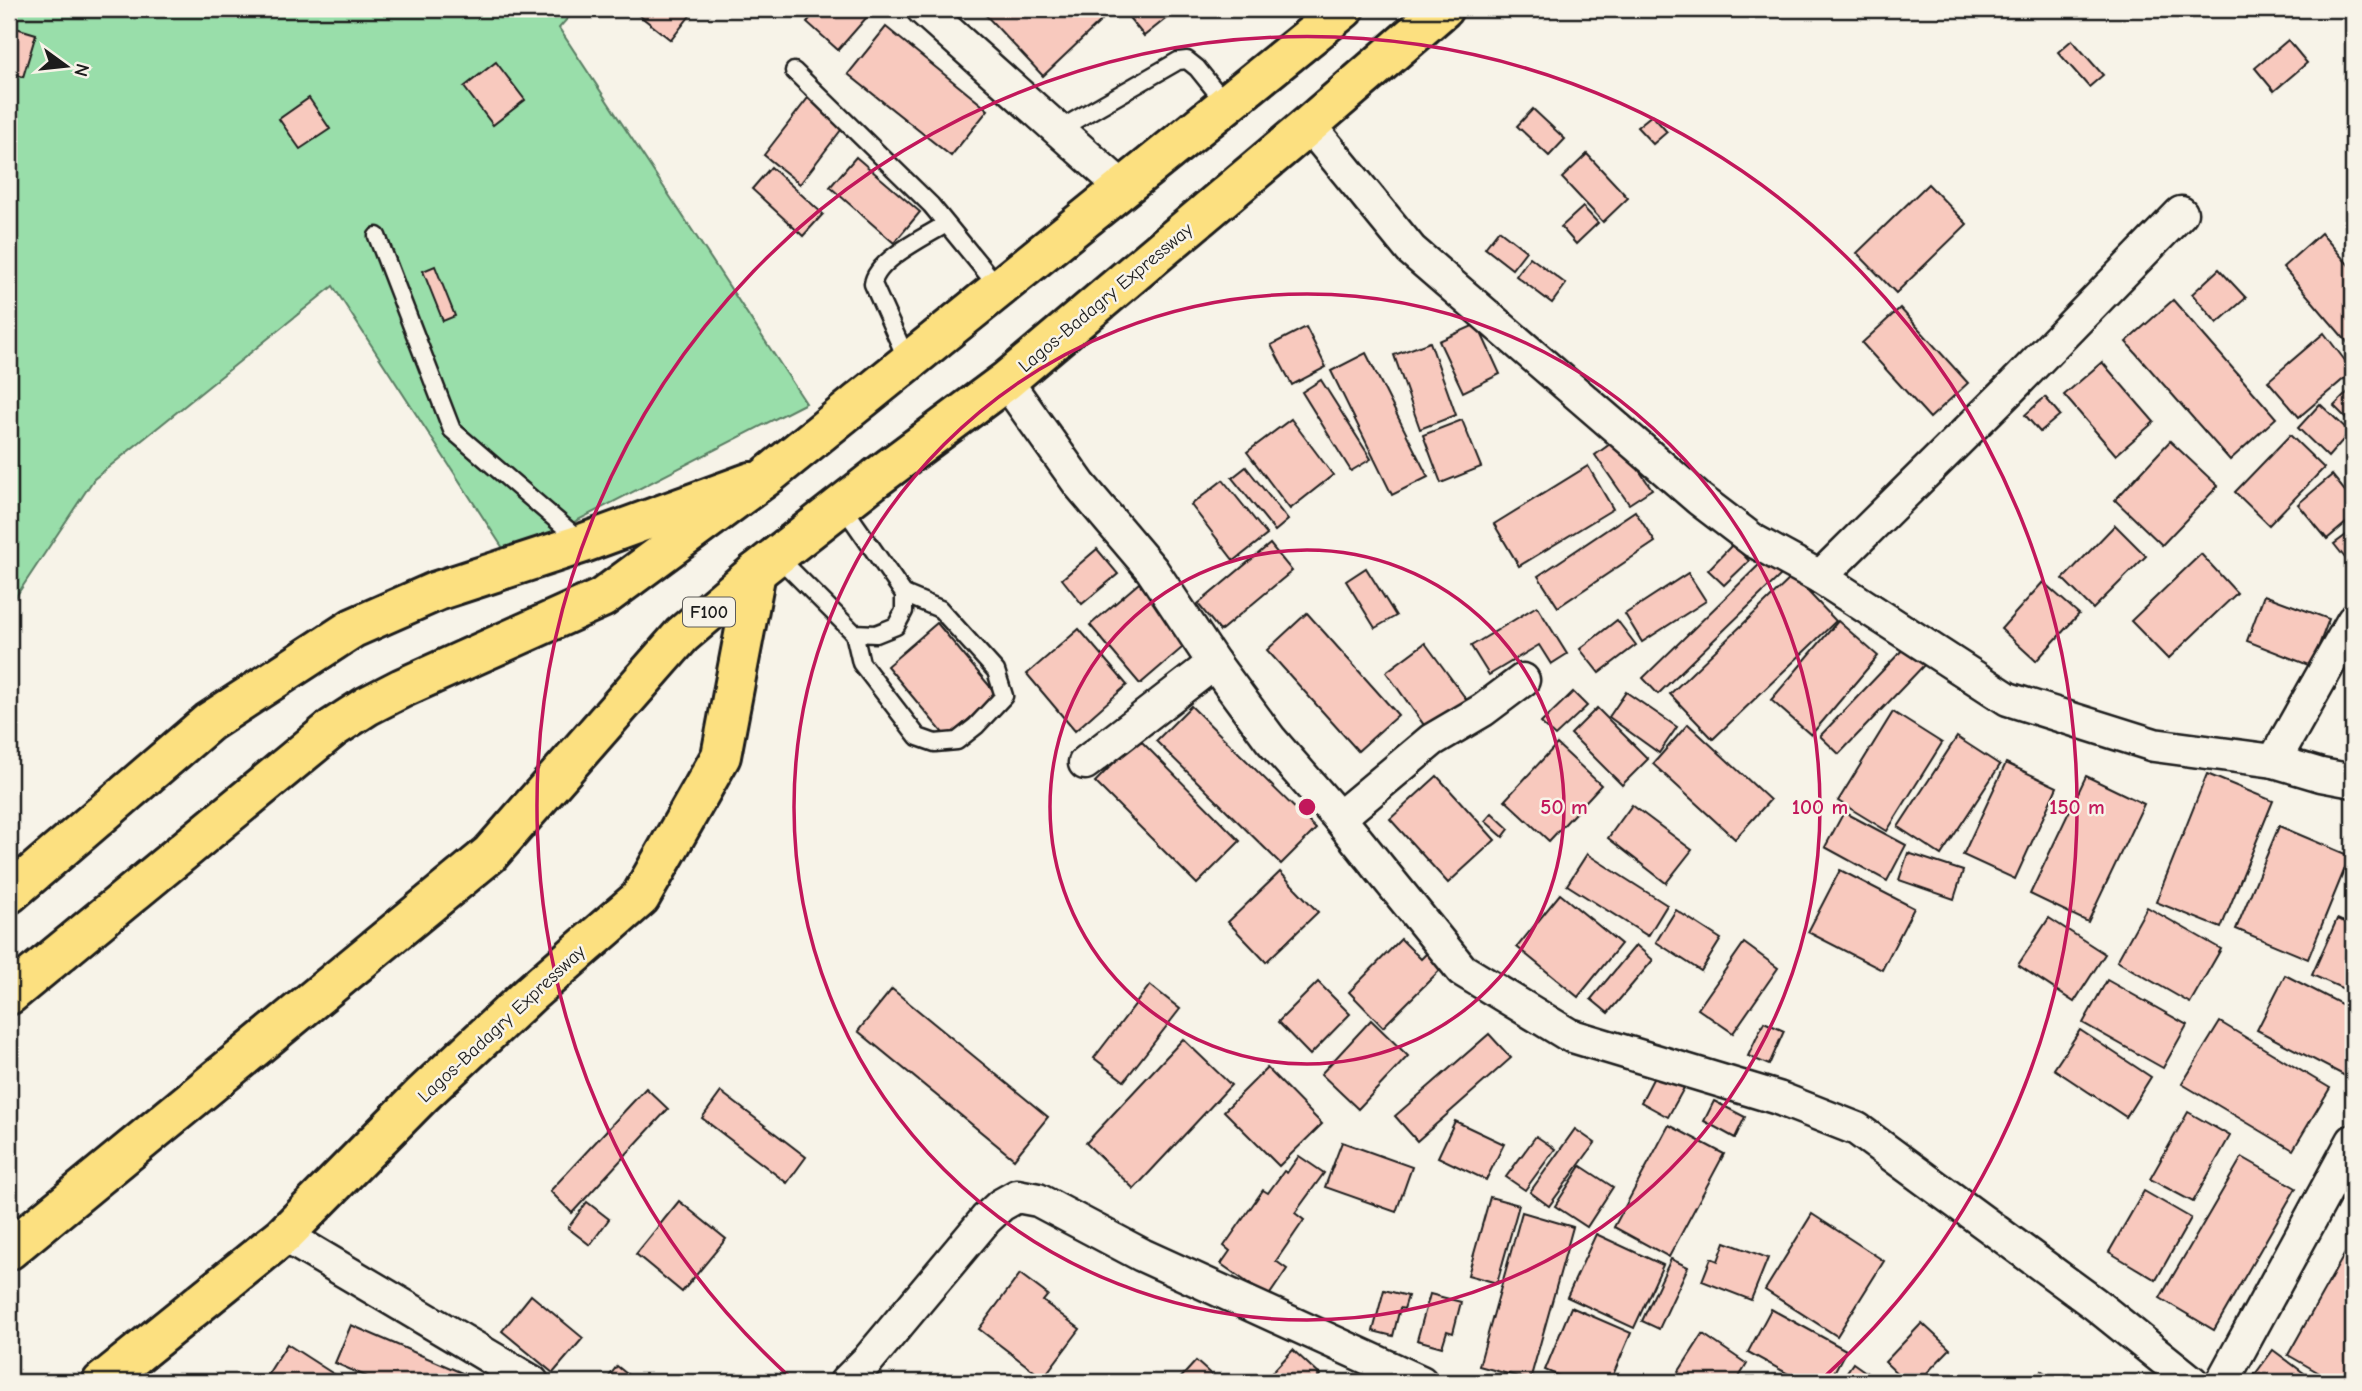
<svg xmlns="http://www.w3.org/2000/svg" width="2362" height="1391" font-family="'Comic Neue',sans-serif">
<rect width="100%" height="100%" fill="#f7f3e8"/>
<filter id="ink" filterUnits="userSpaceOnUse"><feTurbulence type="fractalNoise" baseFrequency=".0143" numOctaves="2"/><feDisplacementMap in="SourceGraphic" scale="14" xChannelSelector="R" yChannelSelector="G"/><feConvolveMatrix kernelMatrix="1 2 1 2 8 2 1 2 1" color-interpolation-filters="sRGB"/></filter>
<g filter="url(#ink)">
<!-- green -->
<path fill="#99deaa" stroke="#5a7d63" stroke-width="2" d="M9,9H576L559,28L806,403L508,556L333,286L94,479L9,607Z"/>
<!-- building -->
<g fill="#f8c9be" stroke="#1c1c1c" stroke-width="2">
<path d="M631,9H695L671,40Z"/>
<path d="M818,9H874L838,50L807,22Z"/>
<path d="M980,9H1091L1102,20L1043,76Z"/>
<path d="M1122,9H1178L1144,36Z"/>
<path d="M9,26L36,34L23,77L9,73Z"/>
<path d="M886,27L988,110L951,156L848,74Z"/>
<path d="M2072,40L2103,75L2089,87L2058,52Z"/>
<path d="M2288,40L2307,63L2274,91L2255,68Z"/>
<path d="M496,62L525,100L493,125L464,87Z"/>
<path d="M309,98L330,129L300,149L279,119Z"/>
<path d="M808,98L844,126L800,184L764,155Z"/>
<path d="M1533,109L1565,139L1549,156L1517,126Z"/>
<path d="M1652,115L1667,132L1653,144L1637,127Z"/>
<path d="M1587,154L1628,198L1603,222L1562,178Z"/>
<path d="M856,157L920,212L894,243L830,187Z"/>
<path d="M771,167L823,214L803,236L752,189Z"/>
<path d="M1928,184L1967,224L1896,293L1857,253Z"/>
<path d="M1583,207L1598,223L1576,244L1561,227Z"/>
<path d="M1499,230L1526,251L1512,269L1485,248Z"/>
<path d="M2321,233L2353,270V349L2283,267Z"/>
<path d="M1530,257L1566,284L1552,303L1516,276Z"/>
<path d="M435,266L455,316L443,321L423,271Z"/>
<path d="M2219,269L2246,298L2217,323L2192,294Z"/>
<path d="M2173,300L2276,418L2230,460L2126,342Z"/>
<path d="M1900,308L1968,383L1930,418L1862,343Z"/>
<path d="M1477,324L1500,374L1463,392L1439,341Z"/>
<path d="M1306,327L1326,367L1292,385L1271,345Z"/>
<path d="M2324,333L2353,371L2299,417L2268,381Z"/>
<path d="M1430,342L1456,415L1420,429L1394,355Z"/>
<path d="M1366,353L1428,477L1392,495L1331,371Z"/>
<path d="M2102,362L2154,422L2116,455L2064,395Z"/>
<path d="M1321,380L1371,459L1351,471L1302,392Z"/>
<path d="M2353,387V425L2334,406Z"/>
<path d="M2045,397L2060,415L2040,432L2025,415Z"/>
<path d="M2320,404L2350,432L2328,457L2298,428Z"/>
<path d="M1291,419L1333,475L1290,509L1247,452Z"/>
<path d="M1462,420L1481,467L1441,483L1423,435Z"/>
<path d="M2290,435L2324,468L2269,525L2235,492Z"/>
<path d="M1617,439L1652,489L1629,504L1595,455Z"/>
<path d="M2170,441L2218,486L2162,545L2115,500Z"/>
<path d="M1588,466L1613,509L1519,566L1494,524Z"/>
<path d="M1246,467L1288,520L1275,531L1232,478Z"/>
<path d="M2332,475L2353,501V517L2327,539L2298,504Z"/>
<path d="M1223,480L1267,535L1234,561L1191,505Z"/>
<path d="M1635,511L1655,542L1558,607L1538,576Z"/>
<path d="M2115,525L2146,556L2093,609L2063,579Z"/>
<path d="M2353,530V568L2334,544Z"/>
<path d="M1270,544L1292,571L1220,631L1198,604Z"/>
<path d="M1733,544L1749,561L1724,585L1708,570Z"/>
<path d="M1097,549L1118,574L1082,604L1062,579Z"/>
<path d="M2201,554L2237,593L2168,659L2131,621Z"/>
<path d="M1767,557L1782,574L1658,694L1643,678Z"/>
<path d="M1366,568L1396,616L1375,628L1346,581Z"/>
<path d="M1688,573L1706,601L1642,642L1625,614Z"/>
<path d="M1793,576L1836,621L1713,739L1670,694Z"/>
<path d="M2043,582L2079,614L2036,661L2001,629Z"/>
<path d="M1139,583L1189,642L1140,684L1090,625Z"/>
<path d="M2264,595L2329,619L2311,666L2247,641Z"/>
<path d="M1537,606L1567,654L1551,664L1539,645L1489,675L1471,646Z"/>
<path d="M1307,613L1398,715L1358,751L1267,650Z"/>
<path d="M1617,620L1636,645L1599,673L1580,649Z"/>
<path d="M1838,621L1878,656L1811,735L1771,700Z"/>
<path d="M937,623L997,695L947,738L887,666Z"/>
<path d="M1079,629L1127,685L1075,731L1027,674Z"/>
<path d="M1425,643L1469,703L1429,732L1386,672Z"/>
<path d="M1908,644L1927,662L1839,754L1820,736Z"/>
<path d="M1573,692L1587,706L1555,736L1541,723Z"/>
<path d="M1626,692L1677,727L1659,753L1609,717Z"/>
<path d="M1191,706L1316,829L1281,864L1156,741Z"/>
<path d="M1597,708L1648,759L1622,785L1571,734Z"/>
<path d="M1893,712L1942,743L1887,831L1838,801Z"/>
<path d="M1688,724L1770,800L1735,839L1653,764Z"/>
<path d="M1957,737L2000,765L1941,855L1898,827Z"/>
<path d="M1138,738L1240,841L1197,884L1095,782Z"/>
<path d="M1557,744L1601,785L1549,841L1505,800Z"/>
<path d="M2006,763L2057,787L2015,879L1963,855Z"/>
<path d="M2207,774L2273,801L2221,928L2156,902Z"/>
<path d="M1437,776L1495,840L1448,883L1390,819Z"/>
<path d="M2086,776L2144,804L2088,922L2030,894Z"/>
<path d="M1632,805L1692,850L1666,883L1608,838Z"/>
<path d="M1844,812L1906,845L1887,881L1825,847Z"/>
<path d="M1492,813L1509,829L1503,837L1485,821Z"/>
<path d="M2279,826L2350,856L2308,959L2236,929Z"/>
<path d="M1908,853L1963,871L1954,899L1899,880Z"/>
<path d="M1587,854L1667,905L1648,936L1567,885Z"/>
<path d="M1840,870L1914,908L1882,970L1808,932Z"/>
<path d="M1280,872L1318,912L1266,962L1228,922Z"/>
<path d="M1560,894L1621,944L1578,997L1517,947Z"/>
<path d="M2147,907L2221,949L2190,1003L2117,961Z"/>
<path d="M1676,910L1721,939L1701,971L1656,942Z"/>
<path d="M2049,918L2105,954L2074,1002L2018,965Z"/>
<path d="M2337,919L2353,926V993L2312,975Z"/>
<path d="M1401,939L1421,959L1427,953L1442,968L1383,1027L1349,992Z"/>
<path d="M1744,943L1778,968L1733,1033L1698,1009Z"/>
<path d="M1636,945L1653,960L1608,1013L1591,999Z"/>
<path d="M2285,975L2353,1010V1080L2257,1030Z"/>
<path d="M2107,980L2187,1025L2163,1068L2083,1023Z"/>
<path d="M1318,982L1350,1014L1310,1055L1278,1022Z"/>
<path d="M1150,985L1180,1009L1124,1081L1094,1058Z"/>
<path d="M892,989L1048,1117L1014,1159L858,1031Z"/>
<path d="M1371,1020L1408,1056L1358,1109L1321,1074Z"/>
<path d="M1764,1022L1784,1031L1769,1065L1748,1056Z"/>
<path d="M2220,1022L2330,1088L2293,1150L2182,1084Z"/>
<path d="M2080,1030L2151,1077L2126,1117L2054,1069Z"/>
<path d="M1489,1034L1511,1058L1417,1141L1395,1116Z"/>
<path d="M1183,1039L1231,1085L1134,1189L1086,1143Z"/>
<path d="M1267,1068L1322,1124L1279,1166L1224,1111Z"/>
<path d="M1656,1073L1684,1088L1668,1117L1641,1102Z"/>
<path d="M646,1088L668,1109L572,1213L550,1191Z"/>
<path d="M721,1092L806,1157L787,1183L702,1118Z"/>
<path d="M1714,1101L1745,1117L1735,1138L1704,1121Z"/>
<path d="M2188,1112L2230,1136L2193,1202L2150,1179Z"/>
<path d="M1455,1121L1504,1144L1486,1180L1438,1157Z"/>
<path d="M1669,1125L1724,1154L1669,1257L1614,1227Z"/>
<path d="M1575,1129L1595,1143L1549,1206L1530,1192Z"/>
<path d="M1536,1136L1555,1149L1525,1190L1506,1177Z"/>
<path d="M1342,1142L1412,1167L1396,1212L1325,1187Z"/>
<path d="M1299,1156L1324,1173L1295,1213L1304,1220L1276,1261L1287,1269L1268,1297L1221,1264L1230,1251L1224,1246L1263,1190L1268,1193L1284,1171L1287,1173Z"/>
<path d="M2242,1157L2296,1188L2214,1330L2160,1298Z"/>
<path d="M1581,1166L1613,1187L1587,1227L1555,1206Z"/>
<path d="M2144,1191L2191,1218L2156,1280L2109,1252Z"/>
<path d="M1490,1197L1519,1205L1497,1283L1468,1275Z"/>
<path d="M679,1201L726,1239L682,1292L636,1254Z"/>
<path d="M587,1202L609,1219L590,1245L568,1228Z"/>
<path d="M1522,1212L1573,1227L1530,1380L1479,1366Z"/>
<path d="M1812,1214L1884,1261L1837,1336L1765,1290Z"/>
<path d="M1596,1234L1663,1265L1634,1328L1567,1297Z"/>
<path d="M2353,1239V1378L2351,1382H2335L2288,1355Z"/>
<path d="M1725,1242L1768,1258L1751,1300L1702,1281L1711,1258L1718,1261Z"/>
<path d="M1671,1259L1688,1267L1659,1329L1642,1321Z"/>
<path d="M1020,1274L1048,1295L1043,1301L1080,1329L1043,1378L979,1329Z"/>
<path d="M1384,1290L1408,1296L1404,1309L1400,1308L1393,1336L1373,1331Z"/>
<path d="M1430,1294L1461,1302L1453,1333L1447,1331L1442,1347L1417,1340Z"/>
<path d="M531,1295L583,1338L553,1373L502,1331Z"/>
<path d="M1571,1307L1631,1333L1610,1382H1573L1545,1370Z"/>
<path d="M1771,1309L1846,1350L1829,1382H1803L1748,1352Z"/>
<path d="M1922,1323L1950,1349L1918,1382H1906L1885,1362Z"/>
<path d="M351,1325L483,1382H379L335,1363Z"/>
<path d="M1703,1334L1747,1364L1736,1382H1672Z"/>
<path d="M287,1344L346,1382H263Z"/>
<path d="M1293,1350L1320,1375L1313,1382H1263Z"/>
<path d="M2273,1350L2316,1382H2259L2253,1377Z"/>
<path d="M1196,1361L1215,1378L1211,1382H1177Z"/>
<path d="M1853,1363L1880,1382H1840Z"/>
<path d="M617,1366L637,1382H605Z"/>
<path d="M2042,1371L2060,1382H2036Z"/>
</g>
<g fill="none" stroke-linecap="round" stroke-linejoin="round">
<!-- lane casing -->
<g stroke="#1c1c1c" stroke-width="21">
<g id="lane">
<path d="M794,71L931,205L999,288"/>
<path d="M1058,130L1178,61L1187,60L1197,68L1226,104"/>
<path d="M377,236L452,430L582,542"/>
<path d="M908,362L873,284C876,260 925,237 946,224"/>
<path d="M777,556L854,633L876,634L896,626L904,611V594L842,505"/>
<path d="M854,633L861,663L918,737L935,743L957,741L976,726L1004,696L996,671L940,609L904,594"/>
</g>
</g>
<!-- street casing -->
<g stroke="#1c1c1c" stroke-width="37">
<g id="street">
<path d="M923,9L1122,187"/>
<path d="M1309,125L1411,250L1699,499L1754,541L1820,577L2008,699L2154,745L2274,761L2321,775L2353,781"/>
<path d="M1006,381L1080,485L1152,570L1214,663"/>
<path d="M1820,577L2007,392L2181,213"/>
<path d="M2274,761L2353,621"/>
<path d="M1085,763L1214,663L1270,739L1339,818L1462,970L1569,1035L1778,1098L1857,1129L2095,1304L2192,1382"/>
<path d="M1339,818L1432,740L1483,710L1523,680"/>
<path d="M284,1235L532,1382"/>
<path d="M846,1382L868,1360L986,1219L1001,1205L1017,1196L1038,1200L1142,1255L1421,1382"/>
<path d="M2222,1382L2353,1141"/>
</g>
</g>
<!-- primary casing -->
<g stroke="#1c1c1c" stroke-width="44">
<g id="primary">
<path d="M9,894L209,722L353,628L437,591L584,543L751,482"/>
<path d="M102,1382L284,1235L422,1095L531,993L640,898L721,756L756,572"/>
</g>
</g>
<!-- highway casing -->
<g stroke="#1c1c1c" stroke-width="44">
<g id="highway">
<path d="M9,995L333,728L367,706L402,688L602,598L766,477L1344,9"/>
<path d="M9,1250L490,854L682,635L756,572L876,478L1006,381L1309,125L1443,9"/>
</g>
</g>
<!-- lane -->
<use href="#lane" stroke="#f7f3e8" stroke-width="16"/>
<!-- street -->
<use href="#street" stroke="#f7f3e8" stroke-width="32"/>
<!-- primary -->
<use href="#primary" stroke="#fce080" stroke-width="38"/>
<!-- highway -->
<use href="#highway" stroke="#fce080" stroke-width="38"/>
</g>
</g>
<!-- distance rings -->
<g fill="none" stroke="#c2185b" stroke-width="3.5">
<circle cx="1307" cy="807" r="257"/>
<circle cx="1307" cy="807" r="513"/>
<path d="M792 1379A770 770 0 1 1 1822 1379"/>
</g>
<g text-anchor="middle" stroke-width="5" stroke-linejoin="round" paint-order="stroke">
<!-- shield labels -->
<rect fill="#f7f3e8" stroke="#5e5c59" stroke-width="2" x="683" y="597.5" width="52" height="29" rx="5"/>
<g font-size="18" font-weight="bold" fill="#1c1c1c">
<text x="709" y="618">F100</text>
</g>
<!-- street labels -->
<g font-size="19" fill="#1c1c1c" stroke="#f7f3e8">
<text transform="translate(1105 297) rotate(-40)" y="7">Lagos-Badagry Expressway</text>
<text transform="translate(501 1023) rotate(-43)" y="7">Lagos-Badagry Expressway</text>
</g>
</g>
<circle cx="1307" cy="807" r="10" fill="#c2185b" stroke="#f7f3e8" stroke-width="3.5"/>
<g font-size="21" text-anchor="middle" font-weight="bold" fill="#c2185b" stroke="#f7f3e8" stroke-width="5" stroke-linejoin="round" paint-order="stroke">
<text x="1564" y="814">50 m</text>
<text x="1820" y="814">100 m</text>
<text x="2077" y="814">150 m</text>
</g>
<!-- margin -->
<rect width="2362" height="1391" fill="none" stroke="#f7f3e8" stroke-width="35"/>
<rect x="18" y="18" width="2327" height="1356" fill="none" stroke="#1c1c1c" stroke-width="2.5" filter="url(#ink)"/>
<!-- north arrow -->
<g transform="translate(66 66) rotate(105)" stroke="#f7f3e8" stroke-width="5" paint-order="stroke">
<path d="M0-5L12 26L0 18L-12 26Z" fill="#1c1c1c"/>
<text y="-10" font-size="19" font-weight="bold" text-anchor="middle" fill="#1c1c1c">N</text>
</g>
</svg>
